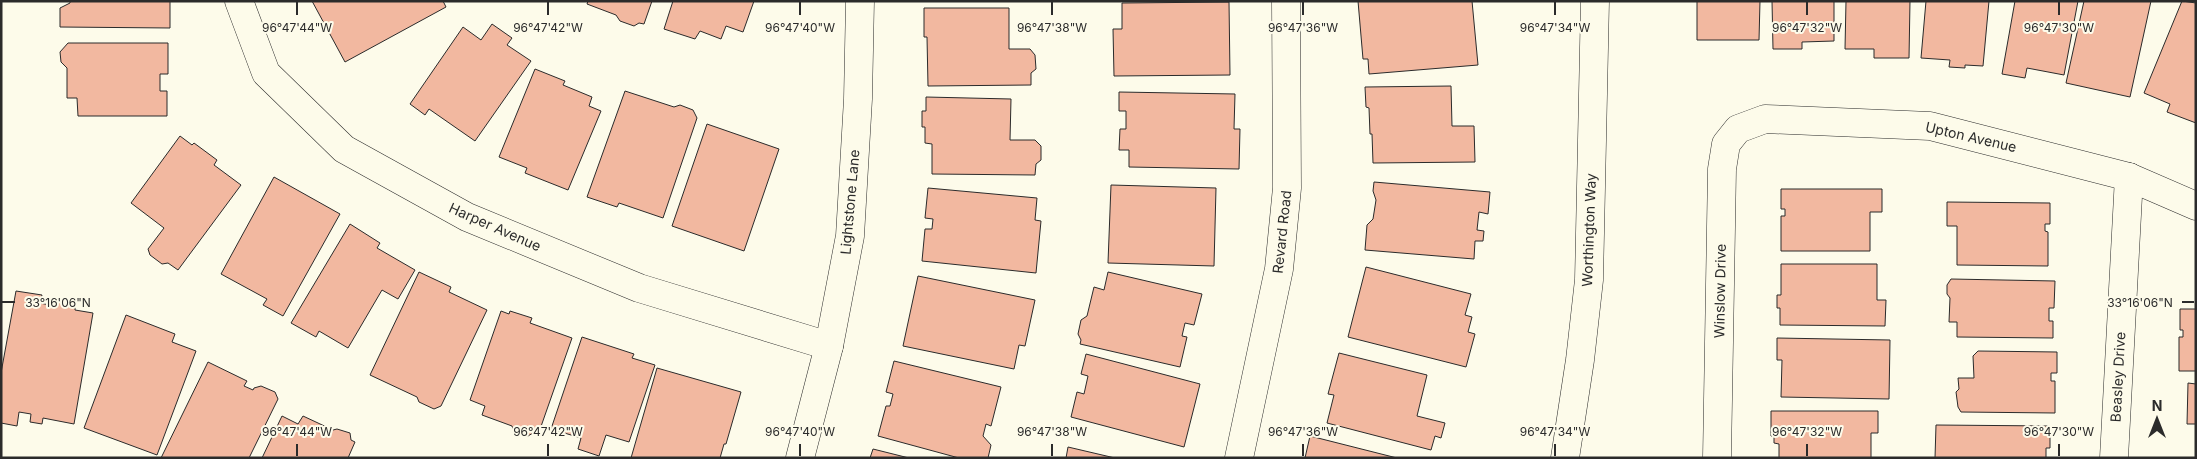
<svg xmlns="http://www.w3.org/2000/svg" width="2197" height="459" font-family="Inter,sans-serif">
<rect width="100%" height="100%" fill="#fdfbea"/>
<!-- building -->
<g fill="#f2b8a0" stroke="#2b2b2b">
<path d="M70,1H170V28L60,27V8L70,3Z"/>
<path d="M312,1H443L446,7L345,62Z"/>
<path d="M588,1H652L644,24L639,23L634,26L620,21L616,15L587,4Z"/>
<path d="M673,1H754L743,32L726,26L721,39L700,31L695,39L664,29Z"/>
<path d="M1358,1H1472L1478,65L1369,74L1368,59H1363Z"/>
<path d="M1697,1H1760L1759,40H1697Z"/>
<path d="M1772,1H1834V41L1802,42V49H1773Z"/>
<path d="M1846,1H1910L1909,58H1874V49H1845Z"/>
<path d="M1926,1H1989L1983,66L1965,65V68L1949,67L1950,60L1921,58Z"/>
<path d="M2015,1H2078L2064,75L2027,68L2025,78L2002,74Z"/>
<path d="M2084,1H2151L2130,97L2066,83Z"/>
<path d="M2182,1L2196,3V123L2167,112L2170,104L2144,93Z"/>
<path d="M1229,2L1230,75L1114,76L1113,29H1122V3Z"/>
<path d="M924,8H1009V49H1030L1035,55L1036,69L1031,73V85L928,86L927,37H924Z"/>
<path d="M492,24L512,38L507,45L531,61L475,141L429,109L425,115L410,104L463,27L481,40Z"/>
<path d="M68,43H168V74H160V91H167V116H78L77,98H67V68L61,62L60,52Z"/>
<path d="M535,69L565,81L563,85L592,97L589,106L601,111L568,190L525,173L527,168L499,157Z"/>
<path d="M1451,86L1452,126H1474L1475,162L1373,163L1372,134H1370L1369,108L1366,107L1365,87Z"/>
<path d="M625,91L674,107L680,105L693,110L697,118L663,218L619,203L617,207L587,197Z"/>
<path d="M1119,92L1235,94L1234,129H1240L1239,169L1129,167V150H1119L1120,129H1126V111H1119Z"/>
<path d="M926,97L1011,99L1010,140H1035L1041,146V160L1036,164L1035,175L932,174V144L925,143V127H922V111H926Z"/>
<path d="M707,124L779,149L744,251L672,226Z"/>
<path d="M180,136L192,145L194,143L217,160L214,165L241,185L178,270L168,263L162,264L150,255L148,249L164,228L131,203Z"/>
<path d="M274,177L340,214L283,316L263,305L267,299L221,274Z"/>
<path d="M1374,182L1490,192L1488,214L1479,212L1477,230L1484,231L1483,241H1475L1474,259L1365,250L1367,225L1373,219L1376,200L1373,191Z"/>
<path d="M1111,185L1216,188L1214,266L1108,263Z"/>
<path d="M928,188L1037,198L1035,220L1041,221L1036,273L922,261L925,229H932L933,219L925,218Z"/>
<path d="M1781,189H1882V212H1870V251H1781V216H1785V209H1781Z"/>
<path d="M1947,202L2050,203V224H2045V231L2048,232V266L1957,265V226H1947Z"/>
<path d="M350,224L380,243L377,248L415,270L398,299L382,290L348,348L319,331L316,337L291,323Z"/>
<path d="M1781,264H1877V300H1886L1885,326L1780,325V308H1777V295H1781Z"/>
<path d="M1366,267L1471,294L1465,315L1472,317L1468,332L1475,334L1466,367L1348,337Z"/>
<path d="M419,272L451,287L449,292L487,310L441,406L434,409L419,402L417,397L370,375Z"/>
<path d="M1108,272L1202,294L1194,325L1185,323L1182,336L1187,337L1180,367L1080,344L1081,340L1078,334L1081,320L1087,316L1094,287L1104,290Z"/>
<path d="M918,276L1035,300L1025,346L1019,345L1014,369L903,346Z"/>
<path d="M1951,279L2055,281L2054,308H2049V321H2053V338L1957,337V322H1949L1950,298L1947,294V285Z"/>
<path d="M16,291L42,295L40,303L54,306L57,299L75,302V310L93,313L74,424L43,418L42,424L30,422L31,414L19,412L17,426L1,423V373Z"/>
<path d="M2180,309H2196V371H2179V337H2183V330H2180Z"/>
<path d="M501,311L509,314L510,311L532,318L530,323L572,338L538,435L533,433L528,436L514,432L512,426L482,415L485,406L470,400Z"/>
<path d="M126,315L175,334L172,342L196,351L157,455L84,428Z"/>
<path d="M582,337L634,354L632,358L655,365L629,442L606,435L599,456L578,449L581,438L551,429Z"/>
<path d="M1777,338L1890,340L1889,399L1781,397L1782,360H1777Z"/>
<path d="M1978,351L2057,352V373H2051V381H2055V413L1961,412L1958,407L1956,392L1959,389L1958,378H1974L1973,356Z"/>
<path d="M1339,353L1427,375L1417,416L1445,423L1441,438L1435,436L1431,450L1327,423L1334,395L1328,394Z"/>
<path d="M1086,354L1200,384L1184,447L1071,417L1077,392L1084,394L1088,376L1081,374Z"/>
<path d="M894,361L1001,387L991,426L986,424L983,436L991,445L988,458H959L878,436L886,406H890L893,394L886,392Z"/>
<path d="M208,362L247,381L244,386L253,390L254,388L261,386L275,392L278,399L249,458H161Z"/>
<path d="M657,368L741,392L726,444H724L720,458H631Z"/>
<path d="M2188,383L2196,384V424H2187Z"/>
<path d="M1771,411H1878V433H1871V458H1779V444L1774,443V436H1771Z"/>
<path d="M282,416L298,424L303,416L333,430L337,429L350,433L351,440L355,442L348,458H262Z"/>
<path d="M1936,425L2050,426V448H2046V458H1935Z"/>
<path d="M1310,436L1397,458H1305Z"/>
<path d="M1068,447L1115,458H1066Z"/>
<path d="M873,449L909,458H870Z"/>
</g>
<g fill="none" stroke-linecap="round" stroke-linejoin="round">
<!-- minor casing -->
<g stroke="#2b2b2b" stroke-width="29">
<g id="minor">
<path d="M239,1L266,73L344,149L467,217L639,288L829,346"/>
<path d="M800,458L829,346L850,236L858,99L860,1"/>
<path d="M1239,458L1279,269L1287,188L1286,1"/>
<path d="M1717,458L1722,169L1726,144L1738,129L1765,119L1930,126L2129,177L2196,206"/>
<path d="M2114,458L2129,177"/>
</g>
</g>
<!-- tertiary casing -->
<g stroke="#2b2b2b" stroke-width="29">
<path id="tertiary" d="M1565,458L1580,360L1589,280L1595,1"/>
</g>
<!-- minor -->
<use href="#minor" stroke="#fdfbea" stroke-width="28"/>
<!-- tertiary -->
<use href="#tertiary" stroke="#fdfbea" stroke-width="28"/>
</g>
<!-- ticks -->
<path fill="none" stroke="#2b2b2b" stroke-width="2" d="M297,2V15M548,2V15M800,2V15M1052,2V15M1303,2V15M1555,2V15M1807,2V15M2059,2V15M2,302H15M2182,302H2194M297,444V456M548,444V456M800,444V456M1052,444V456M1303,444V456M1555,444V456M1807,444V456M2059,444V456"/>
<g text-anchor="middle" stroke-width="4" stroke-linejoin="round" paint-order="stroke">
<!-- street labels -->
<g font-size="14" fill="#2b2b2b" stroke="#fdfbea">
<text transform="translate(1971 137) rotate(13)" y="5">Upton Avenue</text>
<text transform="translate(850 202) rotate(-85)" y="5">Lightstone Lane</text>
<text transform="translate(495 227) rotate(24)" y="5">Harper Avenue</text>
<text transform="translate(1589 230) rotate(-88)" y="5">Worthington Way</text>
<text transform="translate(1282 232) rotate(-84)" y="5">Revard Road</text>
<text transform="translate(1720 291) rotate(-89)" y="5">Winslow Drive</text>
<text transform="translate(2118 377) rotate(-87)" y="5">Beasley Drive</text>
</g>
</g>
<g font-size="12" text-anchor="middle" fill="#2b2b2b" stroke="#fdfbea" stroke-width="4" stroke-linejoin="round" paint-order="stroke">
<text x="297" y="32">96°47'44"W</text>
<text x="548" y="32">96°47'42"W</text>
<text x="800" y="32">96°47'40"W</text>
<text x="1052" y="32">96°47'38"W</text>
<text x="1303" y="32">96°47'36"W</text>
<text x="1555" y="32">96°47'34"W</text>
<text x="1807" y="32">96°47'32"W</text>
<text x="2059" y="32">96°47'30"W</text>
<text x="58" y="307">33°16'06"N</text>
<text x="2140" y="307">33°16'06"N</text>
<text x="297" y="436">96°47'44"W</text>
<text x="548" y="436">96°47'42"W</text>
<text x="800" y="436">96°47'40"W</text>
<text x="1052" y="436">96°47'38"W</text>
<text x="1303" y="436">96°47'36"W</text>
<text x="1555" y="436">96°47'34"W</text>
<text x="1807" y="436">96°47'32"W</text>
<text x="2059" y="436">96°47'30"W</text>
</g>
<!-- border -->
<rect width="2197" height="459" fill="none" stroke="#2b2b2b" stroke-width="5"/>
<!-- north arrow -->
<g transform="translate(2157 419)" stroke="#fdfbea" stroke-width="4" paint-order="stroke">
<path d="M0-4L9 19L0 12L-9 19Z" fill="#2b2b2b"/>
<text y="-8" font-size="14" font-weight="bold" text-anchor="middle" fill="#2b2b2b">N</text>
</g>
</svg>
